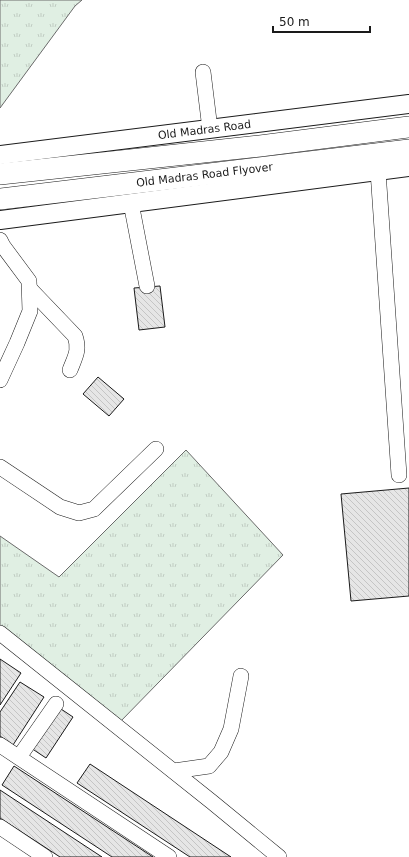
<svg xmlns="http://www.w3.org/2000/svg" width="409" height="857" font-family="'DejaVu Sans',sans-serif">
<defs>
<pattern id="grass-tufts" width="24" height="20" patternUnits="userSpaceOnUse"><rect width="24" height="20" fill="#e0efe3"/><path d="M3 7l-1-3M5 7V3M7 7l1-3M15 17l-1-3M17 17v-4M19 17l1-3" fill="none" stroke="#c0ccc2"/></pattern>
<pattern id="building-back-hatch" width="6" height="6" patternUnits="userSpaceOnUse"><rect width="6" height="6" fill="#e6e6e6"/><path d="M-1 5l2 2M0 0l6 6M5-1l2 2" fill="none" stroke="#c5c5c5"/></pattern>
</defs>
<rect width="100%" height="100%" fill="#fff"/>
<!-- grass -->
<g fill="url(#grass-tufts)" stroke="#6a6a6a">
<path d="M0,0H82L75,6L0,108Z"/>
<path d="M186,450L283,555L119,723L0,626V536L59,577Z"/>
</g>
<!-- building -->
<g fill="url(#building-back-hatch)" stroke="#1a1a1a">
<path d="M160,286L165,327L139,330L134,288Z"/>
<path d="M98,377L124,399L109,416L83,394Z"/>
<path d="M409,488V596L351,601L341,494Z"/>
<path d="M0,659L21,673L0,705Z"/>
<path d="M20,682L44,697L13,745L0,736V712Z"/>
<path d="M58,707L73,717L46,758L31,748Z"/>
<path d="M90,764L231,857H190L77,783Z"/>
<path d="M14,766L153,857H112L2,785Z"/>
<path d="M0,790L102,857H60L0,818Z"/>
</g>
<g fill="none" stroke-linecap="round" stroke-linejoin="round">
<!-- minor casing -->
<g stroke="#1a1a1a" stroke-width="16">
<g id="minor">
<path d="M203,72L210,129"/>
<path d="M378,171L399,475"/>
<path d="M131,203L147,286"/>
<path d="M0,240L3,246L29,281L30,311L17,343L0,380"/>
<path d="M30,289L75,336C80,350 75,357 70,370"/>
<path d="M0,467L60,507L79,513L94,509L156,449"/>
<path d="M0,633L212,802L279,857"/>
<path d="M0,745L169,857"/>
<path d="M19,757L56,704"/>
<path d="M174,771L209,766L221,752L231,729L241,676"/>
<path d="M0,827L45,857"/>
</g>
</g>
<!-- major casing -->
<g stroke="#1a1a1a" stroke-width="20">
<g id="major">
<path id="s1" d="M0,155L409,104"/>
<path d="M0,220L409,167"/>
</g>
</g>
<!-- highway casing -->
<g stroke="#1a1a1a" stroke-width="22">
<g id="highway">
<path d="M0,174L260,146L409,127"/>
<path id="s2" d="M0,199L409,150"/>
</g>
</g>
<!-- minor -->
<use href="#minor" stroke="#fff" stroke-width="15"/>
<!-- major -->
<use href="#major" stroke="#fff" stroke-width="18"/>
<!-- highway -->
<use href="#highway" stroke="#fff" stroke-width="21"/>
</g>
<g text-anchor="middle" stroke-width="3" stroke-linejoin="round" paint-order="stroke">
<!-- street labels -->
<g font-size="11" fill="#1a1a1a" stroke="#fff">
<text dy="4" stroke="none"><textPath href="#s1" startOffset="206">Old Madras Road</textPath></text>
<text dy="4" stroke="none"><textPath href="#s2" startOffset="206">Old Madras Road Flyover</textPath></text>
</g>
</g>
<!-- scale -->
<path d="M273 26v6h97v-6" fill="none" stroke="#1a1a1a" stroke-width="2"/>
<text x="279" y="26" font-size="12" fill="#1a1a1a" stroke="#ffffff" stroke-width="3" paint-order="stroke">50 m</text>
</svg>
